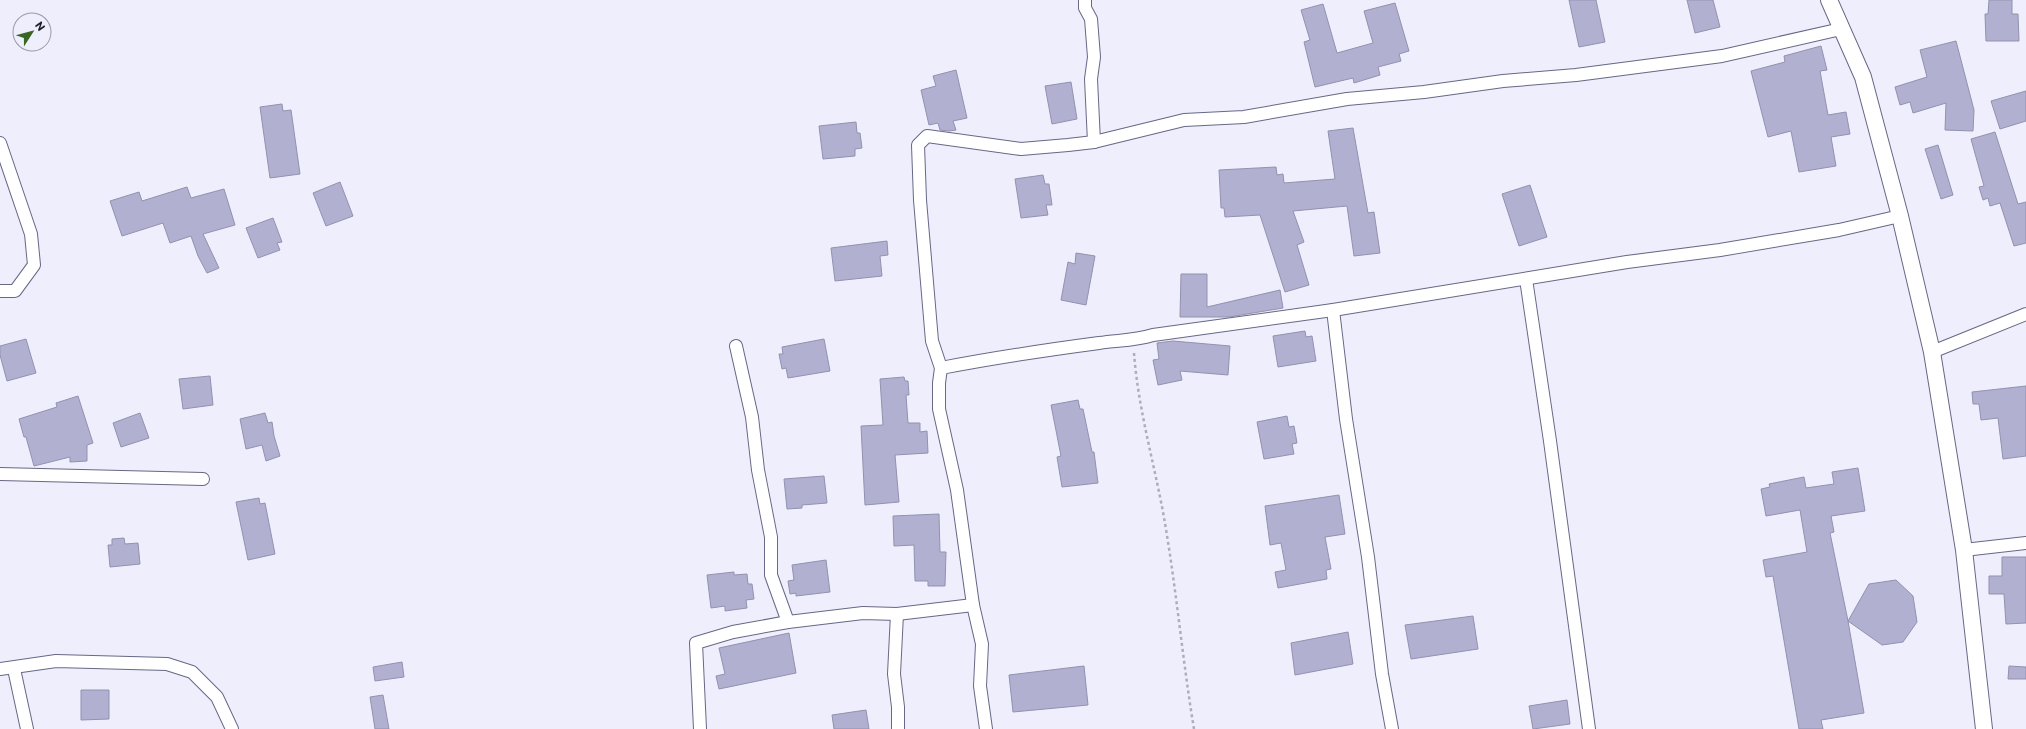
<svg xmlns="http://www.w3.org/2000/svg" width="2026" height="729" font-family="Commissioner,sans-serif">
<rect width="100%" height="100%" fill="#eeeefc"/>
<!-- building -->
<g fill="#b1b0d0" stroke="#9291b0">
<path d="M1569,0H1596L1605,42L1579,47Z"/>
<path d="M1687,0H1713L1720,27L1695,33Z"/>
<path d="M1989,0H2012V14H2018L2019,41H1986L1985,14H1988Z"/>
<path d="M1395,3L1409,51L1399,54L1401,61L1378,67L1380,75L1354,83L1353,78L1315,87L1304,42L1310,40L1301,10L1323,4L1337,53L1373,43L1364,11Z"/>
<path d="M1956,41L1974,110L1973,131L1945,130L1946,103L1913,113L1910,102L1900,105L1895,87L1927,77L1920,50Z"/>
<path d="M1821,46L1827,70L1820,71L1828,115L1846,112L1850,134L1831,137L1836,166L1799,172L1791,131L1768,137L1751,71L1785,62L1784,56Z"/>
<path d="M956,70L967,118L953,121L956,130L949,131L940,130L938,123L929,125L921,90L936,86L933,76Z"/>
<path d="M1071,82L1077,119L1052,124L1045,86Z"/>
<path d="M2026,91V121L2000,129L1991,101Z"/>
<path d="M282,104L283,111L291,110L300,174L270,178L260,107Z"/>
<path d="M856,122L857,133H860L862,148L855,149V156L823,159L819,126Z"/>
<path d="M1353,128L1368,213L1374,212L1380,253L1354,256L1347,206L1293,211L1304,242L1297,245L1309,285L1285,292L1260,215L1225,217L1224,208H1221L1219,170L1276,167L1277,175L1283,174L1284,183L1335,179L1328,131Z"/>
<path d="M1995,132L2018,204L2026,202V243L2014,246L2000,203L1990,206L1988,198L1983,200L1979,187L1984,186L1971,139Z"/>
<path d="M1938,145L1953,195L1941,199L1925,149Z"/>
<path d="M1043,175L1045,184H1049L1052,205H1046L1048,215L1021,218L1015,179Z"/>
<path d="M340,182L353,216L326,226L313,193Z"/>
<path d="M1530,185L1547,237L1519,246L1502,194Z"/>
<path d="M187,187L191,198L224,189L235,225L203,234L219,268L207,273L198,256L191,236L170,243L163,223L122,236L110,201L139,192L142,201Z"/>
<path d="M273,218L282,242L277,243L280,250L258,258L246,228Z"/>
<path d="M887,241L888,255L880,256L882,276L835,281L831,248Z"/>
<path d="M1076,253L1095,256L1086,305L1061,300L1068,262L1075,264Z"/>
<path d="M1181,274H1207V307L1280,290L1283,308L1229,317H1180Z"/>
<path d="M1305,331L1306,337L1312,336L1316,361L1278,367L1273,336Z"/>
<path d="M26,339L36,373L7,381L0,355V346Z"/>
<path d="M824,339L830,371L788,378L786,368L782,369L779,354H783L782,347Z"/>
<path d="M1173,341L1230,346L1228,375L1180,371L1182,380L1158,385L1153,360L1159,359L1157,343Z"/>
<path d="M210,376L213,405L183,409L179,379Z"/>
<path d="M904,377L905,381H908L909,395H906L908,423H920V432L927,431L928,453L895,455L899,502L865,505L861,426L883,425L880,379Z"/>
<path d="M2026,386V456L2003,459L1998,418L1981,420L1979,404H1973L1972,392Z"/>
<path d="M78,396L93,443L87,445V461L70,462V457L34,466L26,437H24L19,419L57,407L56,403Z"/>
<path d="M1078,400L1080,409H1083L1092,452H1094L1098,483L1062,487L1057,457L1061,456L1051,405Z"/>
<path d="M140,413L149,438L121,447L113,423Z"/>
<path d="M265,413L268,423L272,422L274,436L280,456L266,461L262,445L246,449L240,419Z"/>
<path d="M1287,416L1289,427L1294,426L1297,443L1292,444L1294,454L1264,459L1257,422Z"/>
<path d="M1858,468L1865,511L1831,516L1834,532L1830,533L1848,621L1869,584L1896,580L1913,596L1917,622L1903,642L1882,645L1848,621L1864,713L1821,720L1823,729H1799L1773,576L1766,577L1763,560L1807,552L1800,510L1766,516L1761,489L1770,487L1769,484L1804,477L1806,488L1834,484L1832,472Z"/>
<path d="M824,476L827,503L802,505V508L787,509L784,479Z"/>
<path d="M1339,495L1345,534L1325,537L1331,569L1326,570L1327,579L1278,588L1275,572L1286,570L1281,543L1270,545L1265,506Z"/>
<path d="M259,498L260,504L265,503L275,554L248,560L236,502Z"/>
<path d="M939,514L940,552H946L945,586H928V581H915L914,545L894,546L893,516Z"/>
<path d="M124,538L125,544L138,543L140,564L110,567L108,545H112V539Z"/>
<path d="M2002,557H2026V623L2006,624L2004,594H1989V576H2002Z"/>
<path d="M826,560L830,592L796,596V593L790,594L788,581L794,580L792,565Z"/>
<path d="M734,572V575L747,574L748,584H752L754,599L746,600L747,608L725,611V606L711,608L707,575Z"/>
<path d="M1473,616L1478,649L1411,659L1405,625Z"/>
<path d="M1348,632L1353,664L1295,675L1291,643Z"/>
<path d="M789,633L796,673L719,689L716,676L725,674L719,648Z"/>
<path d="M402,662L404,677L375,681L373,667Z"/>
<path d="M1084,666L1088,705L1013,712L1009,675Z"/>
<path d="M2009,666L2026,667V679H2008Z"/>
<path d="M81,690H109V719L81,720Z"/>
<path d="M383,695L389,729H375L370,697Z"/>
<path d="M1567,700L1570,724L1533,729L1529,706Z"/>
<path d="M866,710L869,729H834L832,715Z"/>
</g>
<g fill="none" stroke-linecap="round" stroke-linejoin="round">
<!-- minor casing -->
<g stroke="#686785" stroke-width="14">
<g id="minor">
<path d="M1085,0V8L1091,19L1094,57L1091,79L1094,142"/>
<path d="M0,143L31,234L34,265L15,291H0"/>
<path d="M1526,279L1550,441L1589,729"/>
<path d="M1333,310L1346,419L1368,557L1382,674L1392,729"/>
<path d="M736,346L752,417L758,470L771,537V575L788,622"/>
<path d="M1932,352L2026,314"/>
<path d="M941,368C993,358 1046,350 1099,343C1119,340 1133,341 1153,335L1333,310L1627,262L1720,250L1839,230L1900,216"/>
<path d="M0,474L203,479"/>
<path d="M1964,550L2026,543"/>
<path d="M897,614L894,674L898,707V729"/>
<path d="M0,669L56,661L167,664L192,672L217,697L232,729"/>
<path d="M14,669L27,729"/>
<path d="M700,729L696,643L733,632L788,622L863,613L897,614L973,605"/>
<path d="M986,729L980,686L982,644L973,605L957,490L939,409V383L941,368L932,341L920,200L918,145L927,136L1021,149L1068,145L1094,142L1184,120L1244,117L1347,99L1424,92L1503,81L1576,75L1722,56L1841,29"/>
</g>
</g>
<!-- tertiary casing -->
<g stroke="#686785" stroke-width="18">
<path id="tertiary" d="M1829,0L1863,77L1900,216L1932,352L1964,550L1984,729"/>
</g>
<!-- path -->
<path stroke="#aeadbb" stroke-width="2.5" stroke-dasharray="3 3" stroke-linecap="butt" d="M1134,353C1138,407 1153,459 1163,512C1176,584 1182,657 1194,729"/>
<!-- minor -->
<use href="#minor" stroke="#fff" stroke-width="12"/>
<!-- tertiary -->
<use href="#tertiary" stroke="#fff" stroke-width="16"/>
</g>
<!-- north arrow -->
<g transform="translate(32 32) rotate(54)"><circle r="19" fill="#eeeefc" stroke="#9b9ba8"/>
<path d="M0-3L7 15L0 10L-7 15Z" fill="#396624"/>
<text y="-6" font-size="11" font-weight="bold" text-anchor="middle" fill="#1f1e2a">N</text>
</g>
</svg>
